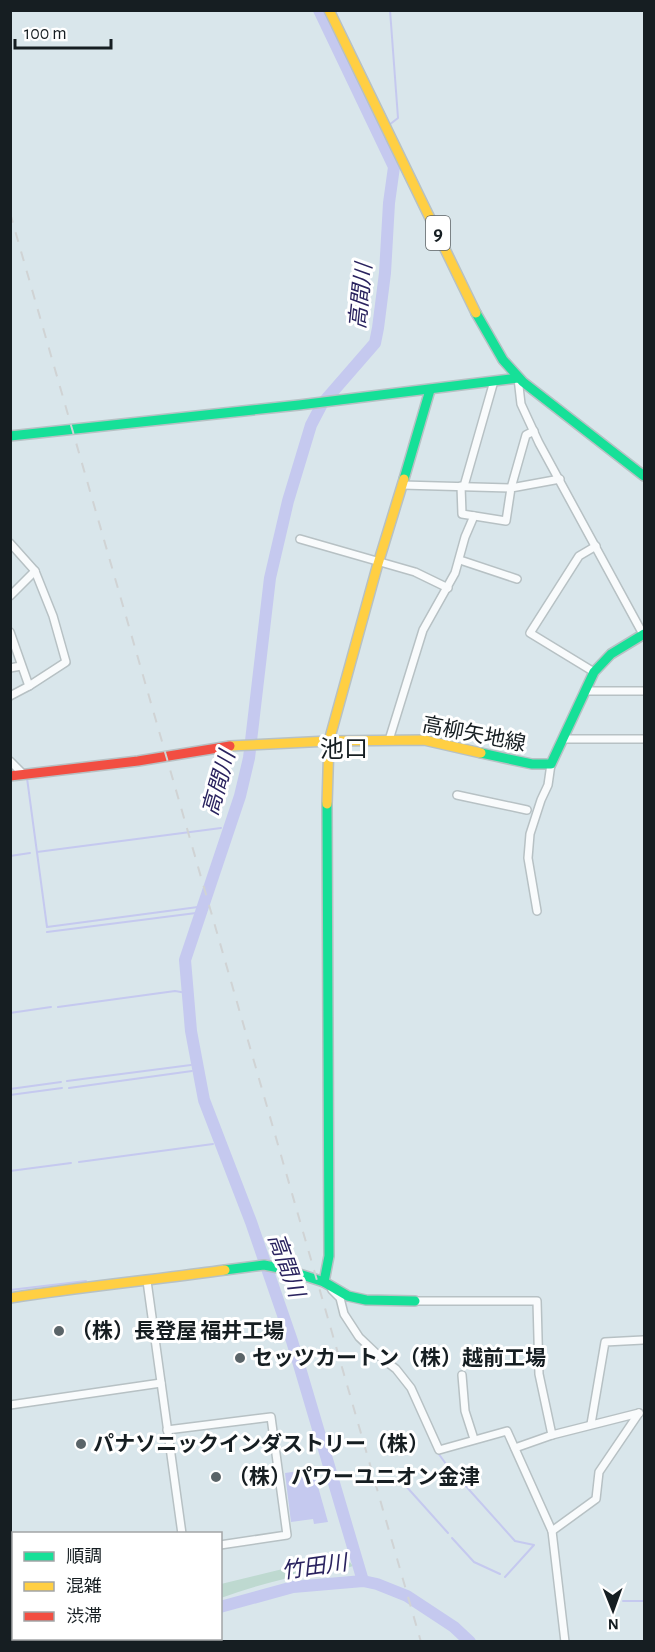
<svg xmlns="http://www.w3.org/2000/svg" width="655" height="1652" font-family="'Alegreya Sans','Noto Sans JP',sans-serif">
<rect width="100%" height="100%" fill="#d9e6eb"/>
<!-- green -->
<path fill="#bed9d0" d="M344,1561H349L353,1566C341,1571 329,1570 316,1572C284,1578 251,1587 221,1598V1584L295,1566Z"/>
<!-- water -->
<path fill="#c5c9ef" d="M313,1469L328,1522L314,1524L313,1519L291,1522L285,1473Z"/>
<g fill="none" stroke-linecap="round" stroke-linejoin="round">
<!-- stream -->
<g stroke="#c5c9ef" stroke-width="2">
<path d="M389,125L398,118L390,10"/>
<path d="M378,132L384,128"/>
<path d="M27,778L47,927L198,907"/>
<path d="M37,852L221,828"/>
<path d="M10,856L30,853"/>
<path d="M47,932L196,913"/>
<path d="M58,1007L175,991L187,993"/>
<path d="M10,1013L51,1007"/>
<path d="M67,1081L191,1065"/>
<path d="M69,1088L192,1071"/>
<path d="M10,1089L61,1082"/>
<path d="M10,1095L62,1088"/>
<path d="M79,1162L213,1144"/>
<path d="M10,1171L71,1163"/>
<path d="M10,1290L86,1281"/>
<path d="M438,1453L446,1464L515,1541L534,1545L505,1577"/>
<path d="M405,1485L448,1533"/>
<path d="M452,1538L474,1562L500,1574"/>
<path d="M623,1601H644"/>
</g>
<!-- river -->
<g stroke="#c5c9ef" stroke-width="12">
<path d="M319,10L394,167L389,203L385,273L378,328L375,343L322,404L311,425L288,501L270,578L249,758L240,796L185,960L191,1031L204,1100L251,1222L292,1341L363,1581"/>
<path d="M220,1607L293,1587L363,1581L377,1584L407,1596L454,1627L470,1642"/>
<path d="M10,1641H40L57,1638"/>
</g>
<!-- street casing -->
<g stroke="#b7c1c4" stroke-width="10">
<g id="street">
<path d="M518,378L521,404L539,443L644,636"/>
<path d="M402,485L511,488L526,435L534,431"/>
<path d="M461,486L462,514L506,521L511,488L560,479"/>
<path d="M464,486L494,381"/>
<path d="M300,539L415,572L448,588"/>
<path d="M10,543L35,571L53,616L66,662L29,686L10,696"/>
<path d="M460,560L517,579"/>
<path d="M10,596L35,571"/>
<path d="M10,632L29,686"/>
<path d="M10,668L21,666"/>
<path d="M594,672L530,633L579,556L596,546"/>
<path d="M585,691H644"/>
<path d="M564,739H644"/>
<path d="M389,740L423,630L455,573L465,537L474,516"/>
<path d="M10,761L23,774"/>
<path d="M457,795L527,810"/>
<path d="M537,911L528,858L530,834L541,800L548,785L551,764"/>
<path d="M147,1281L182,1534"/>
<path d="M332,1290L340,1298L344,1314L359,1337L379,1356L396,1369L411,1388L439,1450L507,1431L552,1531L565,1642"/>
<path d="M415,1301H537L539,1374L552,1435"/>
<path d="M462,1375L465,1411L474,1439"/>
<path d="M10,1405L161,1383"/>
<path d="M591,1424L605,1342L643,1340"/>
<path d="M167,1430L271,1417L287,1535L220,1545"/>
<path d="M515,1448L552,1435L639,1413"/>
<path d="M552,1531L596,1499L599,1472L639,1413"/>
<path d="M10,1561H14"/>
</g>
</g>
<!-- fast casing -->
<g stroke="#b7c1c4" stroke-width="12">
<g id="fast">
<path d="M476,313L503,360L523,382L644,476"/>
<path d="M10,436L299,405L518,378"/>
<path d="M404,479L430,390"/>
<path d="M481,753L532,764H551L594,672L611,654L644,634"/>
<path d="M225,1270L264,1265L284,1269L324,1282L348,1296L366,1300L415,1301"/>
<path d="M324,1282L329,1256L327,804"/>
</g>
</g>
<!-- slow casing -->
<g stroke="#b7c1c4" stroke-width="12">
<g id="slow">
<path d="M329,10L476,313"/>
<path d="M230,746L329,741L424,740L481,753"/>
<path d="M327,804L329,741L377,567L404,479"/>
<path d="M10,1298C81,1287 153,1280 225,1270"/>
</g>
</g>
<!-- jam casing -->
<g stroke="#b7c1c4" stroke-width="12">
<path id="jam" d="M10,776L138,761L230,746"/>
</g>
<!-- street -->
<use href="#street" stroke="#f9fbfc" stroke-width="7"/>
<!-- fast -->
<use href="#fast" stroke="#16e098" stroke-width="9"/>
<!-- slow -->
<use href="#slow" stroke="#ffcf43" stroke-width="9"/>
<!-- jam -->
<use href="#jam" stroke="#f24e42" stroke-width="9"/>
<!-- rail -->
<path stroke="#d0d3d4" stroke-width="2" stroke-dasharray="10 10" stroke-linecap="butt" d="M10,213L421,1642"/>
</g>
<!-- markers -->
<g fill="#5a6468" stroke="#fff" stroke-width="2">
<circle cx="59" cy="1331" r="6"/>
<circle cx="240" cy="1358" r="6"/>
<circle cx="81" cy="1444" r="6"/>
<circle cx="216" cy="1477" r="6"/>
</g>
<g text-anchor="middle" stroke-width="6" stroke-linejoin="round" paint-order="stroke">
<!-- shield labels -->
<rect fill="#fff" stroke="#5c6264" stroke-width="1.5" x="426" y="216" width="24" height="34" rx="4.5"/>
<g font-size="20" font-weight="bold" fill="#161e22">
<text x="438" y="240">9</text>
</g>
<!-- street labels -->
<g font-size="21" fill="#161e22" stroke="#fff">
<text transform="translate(474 734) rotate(11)" y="7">高柳矢地線</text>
</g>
<!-- poi labels -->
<g font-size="21" font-weight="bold" fill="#161e22" stroke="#fff" text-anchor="start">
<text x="71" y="1338">（株）長登屋 福井工場</text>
<text x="252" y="1365">セッツカートン（株）越前工場</text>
<text x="93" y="1451">パナソニックインダストリー（株）</text>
<text x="228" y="1484">（株）パワーユニオン金津</text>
</g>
<!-- water labels -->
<g font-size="22" font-style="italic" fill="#2a235f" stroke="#fff">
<text transform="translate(360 296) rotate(-84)" y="8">高間川</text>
<text transform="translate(218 783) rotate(-74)" y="8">高間川</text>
<text transform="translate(287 1265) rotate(70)" y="8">高間川</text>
<text transform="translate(314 1566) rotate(-8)" y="8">竹田川</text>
</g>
<!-- quarter labels -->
<g font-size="24" fill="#161e22" stroke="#fff">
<text x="344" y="757">池口</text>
</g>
</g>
<!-- border -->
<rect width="655" height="1652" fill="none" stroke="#161e22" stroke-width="24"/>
<!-- legend -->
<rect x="12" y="1532" width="210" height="108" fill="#ffffff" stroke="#a2a5a7" stroke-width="1.5"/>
<rect x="24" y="1552" width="30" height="9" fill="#16e098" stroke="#a2a5a7" stroke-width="1.5"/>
<text x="66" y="1562" font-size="18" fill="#161e22">順調</text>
<rect x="24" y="1582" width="30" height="9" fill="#ffcf43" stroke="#a2a5a7" stroke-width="1.5"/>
<text x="66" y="1592" font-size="18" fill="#161e22">混雑</text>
<rect x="24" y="1612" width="30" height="9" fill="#f24e42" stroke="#a2a5a7" stroke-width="1.5"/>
<text x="66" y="1622" font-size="18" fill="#161e22">渋滞</text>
<!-- north arrow -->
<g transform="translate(613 1610) rotate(179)" stroke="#ffffff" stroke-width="4.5" paint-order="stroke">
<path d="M0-4.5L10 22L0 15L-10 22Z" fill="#161e22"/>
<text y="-9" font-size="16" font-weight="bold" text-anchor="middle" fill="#161e22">N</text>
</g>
<!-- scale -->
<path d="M15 39v9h96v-9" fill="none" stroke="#161e22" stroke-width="3"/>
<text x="24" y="39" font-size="18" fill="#161e22" stroke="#ffffff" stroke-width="4.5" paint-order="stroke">100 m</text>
</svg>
